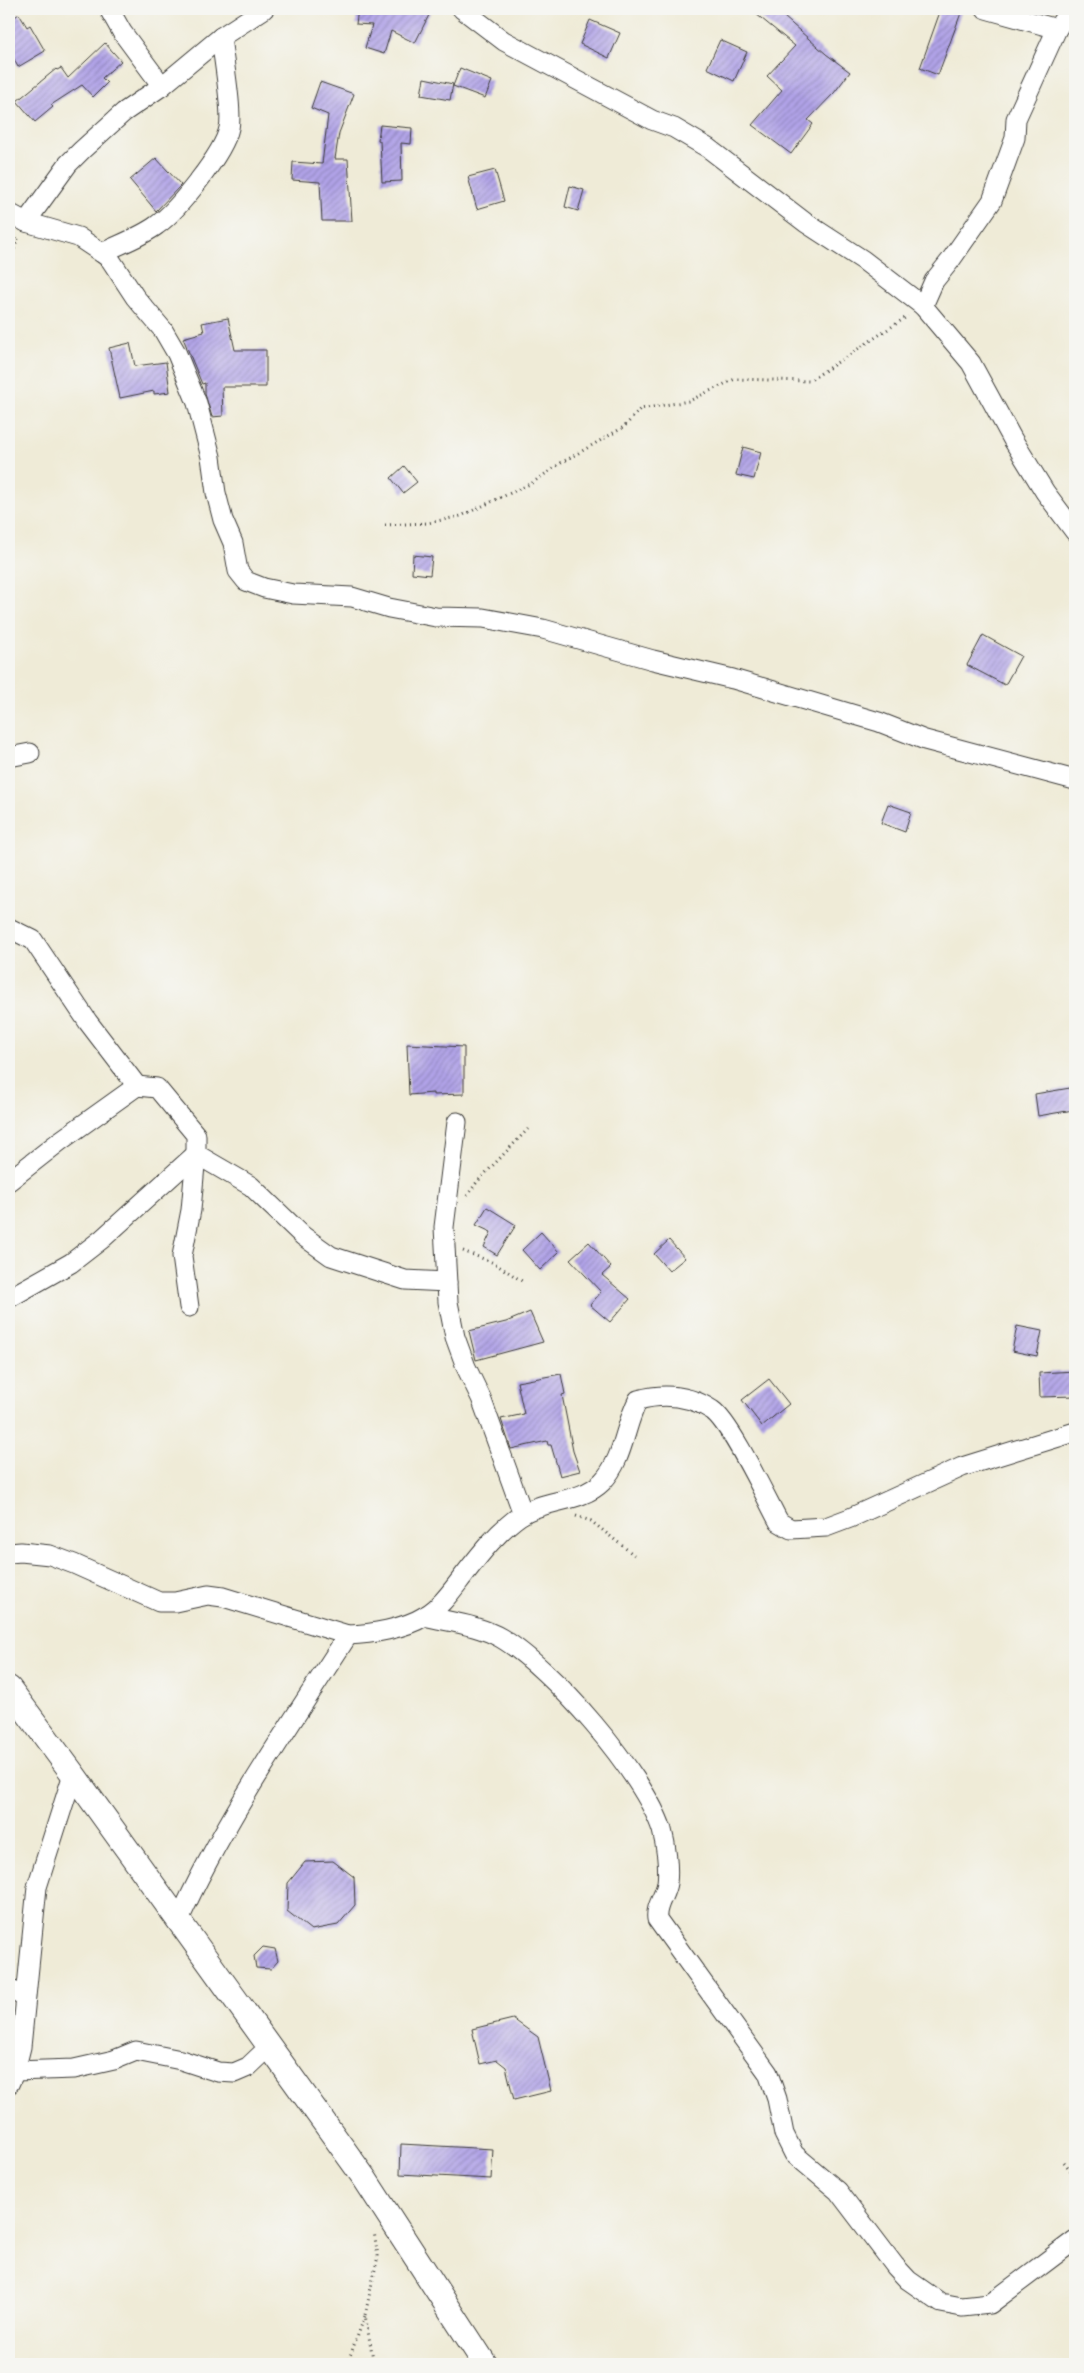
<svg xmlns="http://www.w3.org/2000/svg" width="1084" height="2373" font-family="Dekko,sans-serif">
<defs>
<pattern id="building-hatch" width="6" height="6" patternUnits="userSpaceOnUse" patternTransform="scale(1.25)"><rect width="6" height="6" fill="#b1a3e8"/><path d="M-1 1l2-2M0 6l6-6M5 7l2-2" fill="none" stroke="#8f84bb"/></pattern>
</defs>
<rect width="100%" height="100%" fill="#f6f6f2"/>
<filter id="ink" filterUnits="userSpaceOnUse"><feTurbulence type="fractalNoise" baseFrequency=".02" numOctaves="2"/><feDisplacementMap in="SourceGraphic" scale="10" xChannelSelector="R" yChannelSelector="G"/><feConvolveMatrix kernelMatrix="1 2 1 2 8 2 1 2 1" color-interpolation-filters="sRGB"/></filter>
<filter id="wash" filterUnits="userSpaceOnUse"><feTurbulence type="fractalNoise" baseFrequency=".0096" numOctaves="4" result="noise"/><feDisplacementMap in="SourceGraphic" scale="20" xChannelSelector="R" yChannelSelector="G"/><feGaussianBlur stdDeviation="1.12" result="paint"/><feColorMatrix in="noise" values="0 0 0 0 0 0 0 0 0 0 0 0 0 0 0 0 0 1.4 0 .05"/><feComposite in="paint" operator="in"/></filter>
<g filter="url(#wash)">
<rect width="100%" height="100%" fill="#efebd7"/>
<g id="blocks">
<!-- building -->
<g fill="url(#building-hatch)">
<path d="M358,9H432L415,43L391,31L384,54L365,48L372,25L356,24Z"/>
<path d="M750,9H775L826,54L850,72L834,93L808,120L813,124L791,154L752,125L782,90L767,76L795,46Z"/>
<path d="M941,9H952L961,13L938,75L920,68Z"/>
<path d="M19,14L27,27L30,25L45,51L18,67L9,50V21Z"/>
<path d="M590,20L620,33L609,58L580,44Z"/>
<path d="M720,40L747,52L734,81L707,68Z"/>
<path d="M105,43L121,61L102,78L107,83L93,97L82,85L51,105L53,107L35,122L17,101L56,69L57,70L61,68L68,78Z"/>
<path d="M460,68L492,81L485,98L453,86Z"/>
<path d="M424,78L453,84L450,100L421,95Z"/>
<path d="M320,82L354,94L339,133L335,159H348L352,221H322L320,182L292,180L293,162L322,164L328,115L311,108Z"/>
<path d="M380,125L412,128L411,144L401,143L402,181L382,182L380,141L378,140Z"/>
<path d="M156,158L181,185L156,211L130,180Z"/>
<path d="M495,170L504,201L477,209L468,177Z"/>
<path d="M570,186L584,190L578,211L565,207Z"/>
<path d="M228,318L235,350H266V387H222L223,416L212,417L205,394V383L202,384L183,338L204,332L202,323Z"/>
<path d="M130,343L135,366L166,362L170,392L154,394V391L120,398L109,348Z"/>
<path d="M743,447L761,452L754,479L736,475Z"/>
<path d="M404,466L417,482L403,493L391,478Z"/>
<path d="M413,555L432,557L430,575L412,573Z"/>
<path d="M983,635L1021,656L1005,685L967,665Z"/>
<path d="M888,804L911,812L905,832L881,823Z"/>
<path d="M407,1044L464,1047V1094L433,1095V1093L409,1095Z"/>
<path d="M1070,1088L1073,1110L1038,1116L1035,1094Z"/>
<path d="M487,1207L516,1225L497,1255L484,1247L491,1232L476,1225Z"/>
<path d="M541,1232L559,1252L540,1270L522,1250Z"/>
<path d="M669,1240L685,1258L669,1271L654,1254Z"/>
<path d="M589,1242L611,1267L602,1275L630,1299L610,1322L590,1305L601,1292L570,1259Z"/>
<path d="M530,1312L543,1342L476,1360L469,1331L506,1322Z"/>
<path d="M1017,1326L1042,1331L1037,1356L1012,1351Z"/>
<path d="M1075,1371V1396L1040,1397L1039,1373Z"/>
<path d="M561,1374L565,1394L562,1395L573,1451L580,1471L560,1476L551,1445H548L547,1441L511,1449L501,1419L524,1414L517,1382Z"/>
<path d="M769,1379L789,1404L762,1426L742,1400Z"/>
<path d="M333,1861L354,1877L355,1905L338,1925L311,1930L287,1911L288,1883L305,1862Z"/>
<path d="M263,1947L275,1949L278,1961L271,1969L256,1968L254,1956Z"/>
<path d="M513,2019L538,2037L551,2091L514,2100L506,2067L497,2060L480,2064L472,2029Z"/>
<path d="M401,2144L493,2149L491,2179L400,2174Z"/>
</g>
</g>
</g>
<g filter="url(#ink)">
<use href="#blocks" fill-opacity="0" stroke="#3c3b38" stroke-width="1"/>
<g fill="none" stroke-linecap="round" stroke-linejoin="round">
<!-- minor casing -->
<g stroke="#3c3b38" stroke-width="21">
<g id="minor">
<path d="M109,9L122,32L162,86"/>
<path d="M462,9L504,41L652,120L674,128L708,148L806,223L863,260L923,306L971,363L1013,440L1045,492L1075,532"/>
<path d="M986,9L1057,29"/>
<path d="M9,213L26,222L78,237L102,253L110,259L135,297L163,330L177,354L197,403L211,457L216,493L223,520L233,543L238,571L246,581L264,588L293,594L352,597L389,608L436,617L483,618L543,629L653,660L733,679L879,722L925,740L1075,780"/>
<path d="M26,222L68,164L82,150L124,112L162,86L221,37L264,9"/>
<path d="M102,253C120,244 141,237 157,225C177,211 224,153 229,128C233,112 223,57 221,37"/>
<path d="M923,306L934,281L950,261L992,201L1015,138L1016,119L1057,29L1070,9"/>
<path d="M9,757L30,753"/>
<path d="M9,928L33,940L88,1022L137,1086L157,1088L196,1135V1154L251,1186L303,1236L331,1256L405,1280L447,1282"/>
<path d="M457,1122L444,1227L448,1302L455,1337L466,1367L481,1398L523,1514"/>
<path d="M9,1181L60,1141L137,1086"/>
<path d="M9,1298L71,1263L102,1239L196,1154"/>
<path d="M189,1307L182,1256L191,1210L196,1154"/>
<path d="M9,1553L21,1552L50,1555L74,1564L159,1602H175L208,1595L223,1597L348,1635C371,1634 404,1629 425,1616C441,1607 453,1589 464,1575C481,1553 498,1531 521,1515C545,1499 581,1503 602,1482C624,1459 624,1427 638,1400C664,1393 689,1395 712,1410C731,1423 766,1498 779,1522L791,1529L826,1527L850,1518L962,1467L1075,1432"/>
<path d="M425,1616C449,1622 479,1625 501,1638C552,1668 644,1774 662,1830C666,1845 669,1868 667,1883C665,1896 655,1906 657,1919L768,2073L777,2099L784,2134L794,2154L838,2191L895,2266L908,2280L941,2303L962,2307L990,2304L1075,2240"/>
<path d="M178,1922C224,1820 288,1728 348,1635"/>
<path d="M9,1989L25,1997"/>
<path d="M15,2071L74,2069L114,2060L136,2051L181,2060L218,2072L234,2073L248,2067L269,2047"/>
<path d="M9,2084L15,2071L21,2047L37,1887L73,1774"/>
</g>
</g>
<!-- tertiary casing -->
<g stroke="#3c3b38" stroke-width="26">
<path id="tertiary" d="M9,1688L73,1774L365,2179L485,2364"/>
</g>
<!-- path -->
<g stroke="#3c3b38" stroke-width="3" stroke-dasharray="1 4" stroke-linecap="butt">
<path d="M9,263L19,236"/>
<path d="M385,525L428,523L461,516L532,483L561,463L624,427L640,409L689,401L735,379L809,381L908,316"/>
<path d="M467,1196L477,1182L528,1129"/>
<path d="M463,1251L494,1263L522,1281"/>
<path d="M576,1516L591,1521L634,1555"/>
<path d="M1064,2162L1075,2176"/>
<path d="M347,2364L365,2316"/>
<path d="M374,2364L365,2315L378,2256L374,2232"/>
</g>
<!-- minor -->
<use href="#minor" stroke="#fff" stroke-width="19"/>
<!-- tertiary -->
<use href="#tertiary" stroke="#fff" stroke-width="24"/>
</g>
</g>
<!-- margin -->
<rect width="1084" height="2373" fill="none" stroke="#f6f6f2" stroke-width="30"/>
</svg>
